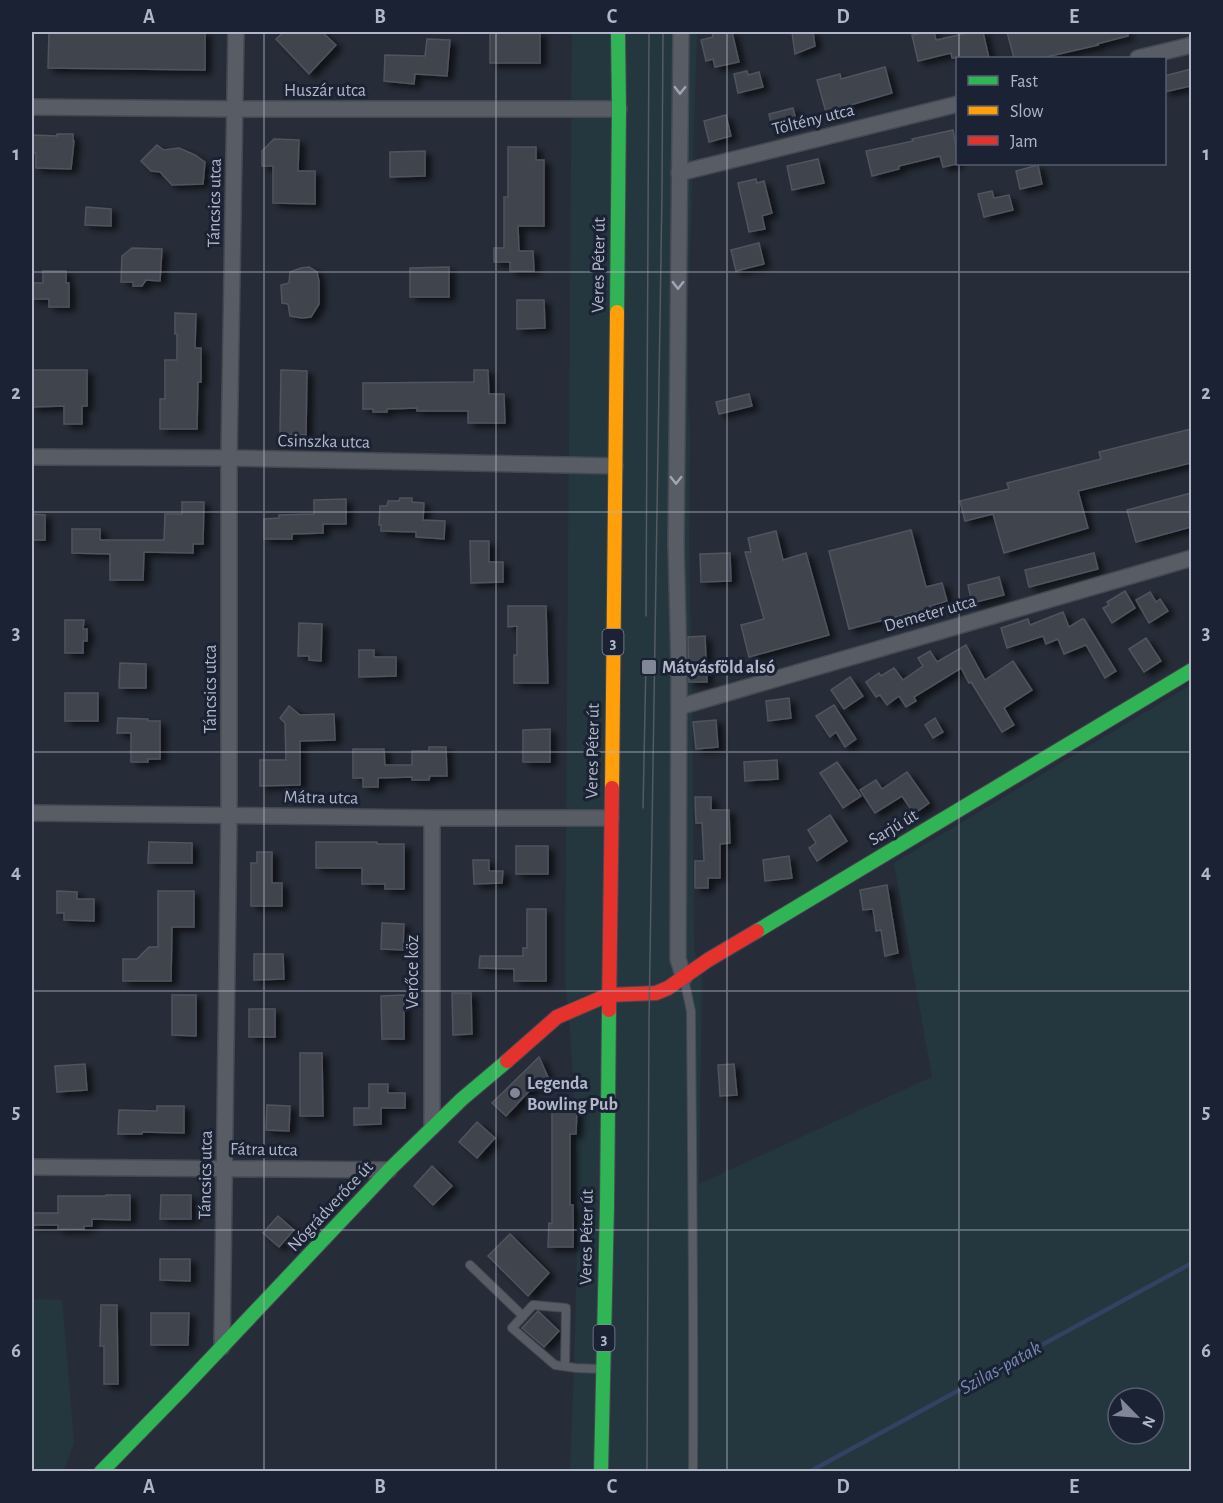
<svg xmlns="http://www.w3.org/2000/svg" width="1223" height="1503" font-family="'Alegreya Sans',sans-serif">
<defs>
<filter id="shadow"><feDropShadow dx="6" dy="4" stdDeviation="3" flood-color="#0009"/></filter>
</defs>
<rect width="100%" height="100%" fill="#272d38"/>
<!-- green -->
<g fill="#24373e" fill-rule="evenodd">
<path d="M572,32H697L688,307V398L690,432L689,548L692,692L694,950L702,977L699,1184L932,1077L894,863L1191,685V1471L570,1472C577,1307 583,1141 565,978ZM1118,1398H1154V1434H1118Z"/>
<path d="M32,1299L62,1300L74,1443L63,1471H32Z"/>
</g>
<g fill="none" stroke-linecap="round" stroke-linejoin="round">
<!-- stream -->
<path stroke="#334162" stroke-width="4.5" d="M809,1472L1192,1263"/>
</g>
<!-- building -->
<g fill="#3f444e" stroke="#4f545f" stroke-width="1.5" filter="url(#shadow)">
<path d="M49,32H205V70L48,68Z"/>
<path d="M284,32H322L336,45L309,74L276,39Z"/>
<rect x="490" y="32" width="50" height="31"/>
<path d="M712,32H732L739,62L715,67L713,59L706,61L701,40L713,37Z"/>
<path d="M792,32H813L815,46L795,54Z"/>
<path d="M927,32H934L936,40L972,32H983L989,58H952L951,53L918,61L912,35Z"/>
<path d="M1007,32H1128V36L1097,44L1098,45L1042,58H1014Z"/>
<path d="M427,39L450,40L447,76L415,74L414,84L384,81L385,55L425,56Z"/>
<path d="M885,67L892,93L826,112L817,80L840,74L841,79Z"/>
<path d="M1191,69V86L1164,92V76Z"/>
<path d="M747,71L748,75L759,72L763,87L738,93L734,74Z"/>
<path d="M793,108L796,120L772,127L769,114Z"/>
<path d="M726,115L731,136L709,142L704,121Z"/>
<path d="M953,130L957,151V164L943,167L940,156L899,166V169L872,176L866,151L913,141L912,139Z"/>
<path d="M57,134H73V141H74L71,169L36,168V153H33V135L57,136Z"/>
<path d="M274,139L299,140L298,171H315V204L273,203V166H262V151Z"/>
<path d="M157,145L164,150L179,148L195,155L205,162L203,184L172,185L160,172L151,171L141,161Z"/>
<path d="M508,147H536V160H544V226H518L519,251H533L534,271H510V262H494V248H504V197H508Z"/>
<path d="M425,151V176L390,177V152Z"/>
<path d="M818,159L824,183L792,190L787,166Z"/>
<path d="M1038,165L1042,184L1020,189L1016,171Z"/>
<path d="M756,179L757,183L764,181L772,213L762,216L765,229L749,232L738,183Z"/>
<path d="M992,191L994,198L1009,195L1013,210L984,217L978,194Z"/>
<path d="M86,207L111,209V226L85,225Z"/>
<path d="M759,243L764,264L736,271L731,250Z"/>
<path d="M132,248L162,249L160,281L146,280L142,286H133V282H121L122,256Z"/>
<path d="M309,267L317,272L319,281V304L311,317L302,318L290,316L288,304L282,303L281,285L289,283L290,272L301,268Z"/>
<path d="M449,267V297H410V268Z"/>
<path d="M43,271H66V283H69V307H49V299H32V283H43Z"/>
<path d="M517,300H544L545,328L517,329Z"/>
<path d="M175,313L196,314L195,348H201V382H198L197,429H160V399H165V360H177V334H175Z"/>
<path d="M32,370H87V406H82V424H64V406L32,407Z"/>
<path d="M281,370L307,371L306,435L280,434Z"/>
<path d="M474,370H488L489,394H504L505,423H468V411H417V408L387,409V412H373V409H363V383L474,382Z"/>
<path d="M749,394L752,406L719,414L716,402Z"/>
<path d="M1191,429V463L1078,491L1088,528L1004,553L993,514L965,521L960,501L1009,489L1007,483L1101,459L1099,452Z"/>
<path d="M1191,493V527L1136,542L1127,510Z"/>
<path d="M400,498H412V502L424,503L423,520L445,521L444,539L416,537V532L381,531V525H379L380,506H387L388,501H399Z"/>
<path d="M346,499V524H323V533L292,534V539H264V519L279,518V515L314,514V500Z"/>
<path d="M182,502H204L203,544H193V553L144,552L143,580H110V554L72,553V529H100V540H164L165,514H182Z"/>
<path d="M32,514L45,515V540H32Z"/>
<path d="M911,530L926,587L942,583L947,601L930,606L931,608L849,629L829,551Z"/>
<path d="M776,531L783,560L806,553L829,635L749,657L741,625L764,619L745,552H751L748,538Z"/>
<path d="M470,541H489V562H503V582L471,583Z"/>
<path d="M730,553L731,581L701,582L700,554Z"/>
<path d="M1094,553L1098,569L1029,587L1025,570Z"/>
<path d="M999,577L1004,595L972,603L968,585Z"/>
<path d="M1125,591L1135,608L1112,623L1103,608L1109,605L1107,602Z"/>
<path d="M1150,592L1156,602L1160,599L1168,611L1149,623L1136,600Z"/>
<path d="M508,606H546L548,683H514V655H517V626L508,627Z"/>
<path d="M1063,612L1069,627L1082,619H1084L1116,671L1105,678L1086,645L1064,654L1058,639L1046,644L1043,636L1007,648L1001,628L1028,619L1030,625Z"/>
<path d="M65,620H84L83,629H87V641H83V653H65Z"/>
<path d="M299,623L322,624L321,661L309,660V656H298Z"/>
<path d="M705,636L707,682H689L688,637Z"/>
<path d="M1146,638L1161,661L1144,672L1129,649Z"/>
<path d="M966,645L985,680L1013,661L1032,690L1004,708L1014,725L1002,732L971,682L969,683L961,668L914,697L916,701L906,707L899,696L887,705L880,695L876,697L866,682L879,673L881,676L894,668L903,680L923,666L918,658L930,651L937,662Z"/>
<path d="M359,650H374V657H396V676L359,677Z"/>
<path d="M120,663L146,664V688H119Z"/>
<path d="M850,677L863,696L844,709L831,690Z"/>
<rect x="65" y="693" width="33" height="28"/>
<path d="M789,698L791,718L768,721L766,701Z"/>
<path d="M834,705L856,739L845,747L836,732L830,737L816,716Z"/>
<path d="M289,706L300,715L334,714L335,740L300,741V785L260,786V760H286L285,723L280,718Z"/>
<path d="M118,718L148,719V721H160V759H148V762H131V733H117Z"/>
<path d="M935,718L943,732L933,738L925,725Z"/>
<path d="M716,720L718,747L696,749L693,722Z"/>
<path d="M550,729V762H523V730Z"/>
<path d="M429,747H446L447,776H430L429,780H412V777L378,778V787H363V778H353V749H384L385,765H412V751H429Z"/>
<path d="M777,760L778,779L745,781L744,762Z"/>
<path d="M837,762L861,796L843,808L820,773Z"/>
<path d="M907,772L929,803L914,814L902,796L875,813L860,790L876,780L882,789Z"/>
<path d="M695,797H711V810H729L730,843L720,844V878H708V888H695V861H704L702,823H696Z"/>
<path d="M830,815L847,841L817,861L809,848L816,843L808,830Z"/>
<path d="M149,842L192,843V863H148Z"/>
<path d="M316,842H377V844H404V889H385V884H362V868H316Z"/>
<rect x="516" y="846" width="32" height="28"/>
<path d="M257,852H272V883H282V906H251V863H257Z"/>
<path d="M789,856L792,878L765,881L763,860Z"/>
<path d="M473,860H489V871H503L502,883L474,884Z"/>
<path d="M887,885L898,953L885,956L881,930L876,931L873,909L863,910L860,890Z"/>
<path d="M57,891L77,892V899H94V921L64,920V913H57Z"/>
<path d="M158,891H194V927H172L171,981H123V959H137L149,947H158Z"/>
<path d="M527,909H546V981H514V969L479,968L480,956H523V948H527Z"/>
<path d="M382,923L404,924L403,950L381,949Z"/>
<path d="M254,954H283L284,979L254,980Z"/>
<path d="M452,993H471L472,1034L453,1035Z"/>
<path d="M172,995H196V1036L172,1035Z"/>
<path d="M404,995V1039H382L381,996Z"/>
<rect x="249" y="1009" width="26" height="28"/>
<path d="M300,1053H322L323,1116H300Z"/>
<path d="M539,1057L548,1077L537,1083L506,1116L492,1103Z"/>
<path d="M85,1064L87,1090L57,1092L55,1066Z"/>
<path d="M734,1064L737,1095L720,1096L718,1065Z"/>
<path d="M369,1084H388V1093H405V1108H381V1124L354,1125V1108H369Z"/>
<path d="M267,1105L290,1106L289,1131L266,1130Z"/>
<path d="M157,1106H184V1133L142,1132V1134H118L119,1110L157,1111Z"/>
<path d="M552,1108H577L576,1134H570V1205H573V1247H548L549,1223L552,1224Z"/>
<path d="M477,1122L495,1138L477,1158L459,1142Z"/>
<path d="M432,1166L452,1186L433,1205L414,1186Z"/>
<path d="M106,1195H130V1220L92,1219V1226H84V1229H58V1225H32V1213H58V1196H106Z"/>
<path d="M161,1195H191V1219H160Z"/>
<path d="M278,1216L294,1230L279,1247L263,1233Z"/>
<path d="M510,1234L549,1273L528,1296L488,1256Z"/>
<path d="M160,1259H190V1281L160,1280Z"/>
<path d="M101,1305H117L118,1384H104V1346H100Z"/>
<path d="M538,1311L559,1331L544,1347L522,1328Z"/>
<path d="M151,1313H189L188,1345H151Z"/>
</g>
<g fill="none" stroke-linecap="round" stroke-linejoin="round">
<!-- lane casing -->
<g stroke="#444851" stroke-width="10">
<g id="lane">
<path d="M684,979L691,1011C692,1164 694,1318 693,1472"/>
<path d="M470,1265L523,1316L512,1328L555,1365L576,1368L601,1369"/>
<path d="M523,1316L533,1305L566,1308L565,1366"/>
</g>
</g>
<!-- street casing -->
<g stroke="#444851" stroke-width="18">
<g id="street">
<path d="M681,32L676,544L679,667L678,959L684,978"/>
<path d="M1138,58L1192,45"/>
<path d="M32,107L235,109H619"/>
<path d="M679,173L958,104"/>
<path d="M32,457L229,458L615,466"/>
<path d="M679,707L1192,558"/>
<path d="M32,813L432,818H611"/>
<path d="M432,818V1127"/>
<path d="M32,1167L389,1170"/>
<path d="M222,1347L229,815V458L236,32"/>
</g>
</g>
<!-- fast casing -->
<g stroke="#444851" stroke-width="16">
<g id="fast">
<path d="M617,312L619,109L618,32"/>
<path d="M757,931L1192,670"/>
<path d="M101,1472L183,1388L389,1170L462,1099L507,1061"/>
<path d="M601,1472L607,1205L609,1010"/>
</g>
</g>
<!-- slow casing -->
<g stroke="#444851" stroke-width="16">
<path id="slow" d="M612,788L617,312"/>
</g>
<!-- jam casing -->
<g stroke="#444851" stroke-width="16">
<g id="jam">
<path d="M609,1010L612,788"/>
<path d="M507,1061L557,1017L608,995L656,993L668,988L708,960L757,931"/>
</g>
</g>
<!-- lane -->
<use href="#lane" stroke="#585c65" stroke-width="8"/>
<!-- street -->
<use href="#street" stroke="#585c65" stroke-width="15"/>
<!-- fast -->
<use href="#fast" stroke="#30b455" stroke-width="14"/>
<!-- slow -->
<use href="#slow" stroke="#ff9f0a" stroke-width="14"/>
<!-- jam -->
<use href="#jam" stroke="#e5322d" stroke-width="14"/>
<!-- tram -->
<g stroke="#565a63" stroke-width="1.5">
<path d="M646,616L649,32"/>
<path d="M643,808L646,661"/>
<path d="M647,1472L649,1021L662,192L663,32"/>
</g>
</g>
<!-- one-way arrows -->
<defs><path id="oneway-chevron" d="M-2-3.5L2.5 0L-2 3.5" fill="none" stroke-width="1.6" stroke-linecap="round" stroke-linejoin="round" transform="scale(1.5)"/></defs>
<g stroke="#9fa5b5">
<use href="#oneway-chevron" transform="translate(680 90) rotate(91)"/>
<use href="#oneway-chevron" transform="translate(678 285) rotate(90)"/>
<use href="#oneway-chevron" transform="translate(676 480) rotate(90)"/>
</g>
<!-- grid -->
<path fill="none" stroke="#b1b7c9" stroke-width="1.5" stroke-opacity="0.55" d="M264,32V1472M496,32V1472M727,32V1472M959,32V58M959,164V1472M32,272H1192M32,512H1192M32,752H1192M32,991H1192M32,1230H1192"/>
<!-- markers -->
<g fill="#818796" stroke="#1a2233" stroke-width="2">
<rect x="641" y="659" width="16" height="16" rx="3"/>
<circle cx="515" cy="1093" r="6"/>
</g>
<g text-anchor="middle" stroke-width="6" stroke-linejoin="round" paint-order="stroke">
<!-- shield labels -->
<g fill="#1a2233" stroke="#848a9c" stroke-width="1.5">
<rect x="602.5" y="629" width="21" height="26" rx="4.5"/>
<rect x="593.5" y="1325" width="21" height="26" rx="4.5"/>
</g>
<g font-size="16" font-weight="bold" fill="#b1b7c9">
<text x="613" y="648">3</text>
<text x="604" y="1344">3</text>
</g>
<!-- street labels -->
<g font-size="18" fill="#b1b7c9" stroke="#1a2233">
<text x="325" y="96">Huszár utca</text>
<text transform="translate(813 119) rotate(-14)" y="6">Töltény utca</text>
<text transform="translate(214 203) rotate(-89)" y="6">Táncsics utca</text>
<text transform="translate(598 265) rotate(-89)" y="6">Veres Péter út</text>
<text transform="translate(324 441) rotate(1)" y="6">Csinszka utca</text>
<text transform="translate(930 613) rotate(-16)" y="6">Demeter utca</text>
<text transform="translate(210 689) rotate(-90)" y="6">Táncsics utca</text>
<text transform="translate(592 751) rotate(-89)" y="6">Veres Péter út</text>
<text transform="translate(321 797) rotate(1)" y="6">Mátra utca</text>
<text transform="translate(893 827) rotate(-31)" y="6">Sarjú út</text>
<text transform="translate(412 972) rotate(-90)" y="6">Verőce köz</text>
<text transform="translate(264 1149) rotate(1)" y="6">Fátra utca</text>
<text transform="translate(205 1175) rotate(-89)" y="6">Táncsics utca</text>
<text transform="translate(330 1206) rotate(-47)" y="6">Nógrádverőce út</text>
<text transform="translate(586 1237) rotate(-89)" y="6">Veres Péter út</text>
</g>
<!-- poi labels -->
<g font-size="18" font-weight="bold" fill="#b1b7c9" stroke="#1a2233" text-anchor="start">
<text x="662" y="673">Mátyásföld alsó</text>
<text x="527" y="1089">Legenda<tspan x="527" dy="21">Bowling Pub</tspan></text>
</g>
<!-- water labels -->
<g font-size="20" font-style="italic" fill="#7689b3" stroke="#1a2233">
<text transform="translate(1000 1367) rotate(-29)" y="7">Szilas-patak</text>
</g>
</g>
<!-- border -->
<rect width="1223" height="1503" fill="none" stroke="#1a2233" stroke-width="66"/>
<!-- legend -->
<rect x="956" y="57" width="210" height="108" fill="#1a2233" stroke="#565e6f" stroke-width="1.5"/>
<rect x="968" y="76" width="30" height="9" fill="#30b455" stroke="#565e6f" stroke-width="1.5"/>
<text x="1010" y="87" font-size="18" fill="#b1b7c9">Fast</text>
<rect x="968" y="106" width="30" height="9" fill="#ff9f0a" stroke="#565e6f" stroke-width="1.5"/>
<text x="1010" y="117" font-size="18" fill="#b1b7c9">Slow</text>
<rect x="968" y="136" width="30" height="9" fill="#e5322d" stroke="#565e6f" stroke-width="1.5"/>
<text x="1010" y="147" font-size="18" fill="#b1b7c9">Jam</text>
<!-- north arrow -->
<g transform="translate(1136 1416) rotate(115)"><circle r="28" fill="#1a2233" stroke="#565e6f" stroke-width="1.5"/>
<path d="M0-4.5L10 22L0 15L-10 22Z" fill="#818796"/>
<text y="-9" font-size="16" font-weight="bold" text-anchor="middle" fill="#b1b7c9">N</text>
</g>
<rect x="33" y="33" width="1157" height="1437" fill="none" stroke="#b1b7c9" stroke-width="2"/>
<g font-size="20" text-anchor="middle" font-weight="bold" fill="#b1b7c9">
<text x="149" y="23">A</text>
<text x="380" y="23">B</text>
<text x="612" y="23">C</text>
<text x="843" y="23">D</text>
<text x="1074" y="23">E</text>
<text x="16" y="160">1</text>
<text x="1206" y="160">1</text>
<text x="16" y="399">2</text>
<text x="1206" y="399">2</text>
<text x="16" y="639">3</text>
<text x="1206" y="639">3</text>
<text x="16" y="878">4</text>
<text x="1206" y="878">4</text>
<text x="16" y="1118">5</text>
<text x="1206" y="1118">5</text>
<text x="16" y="1357">6</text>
<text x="1206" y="1357">6</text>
<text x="149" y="1493">A</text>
<text x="380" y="1493">B</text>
<text x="612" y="1493">C</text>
<text x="843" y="1493">D</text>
<text x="1074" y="1493">E</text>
</g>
</svg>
